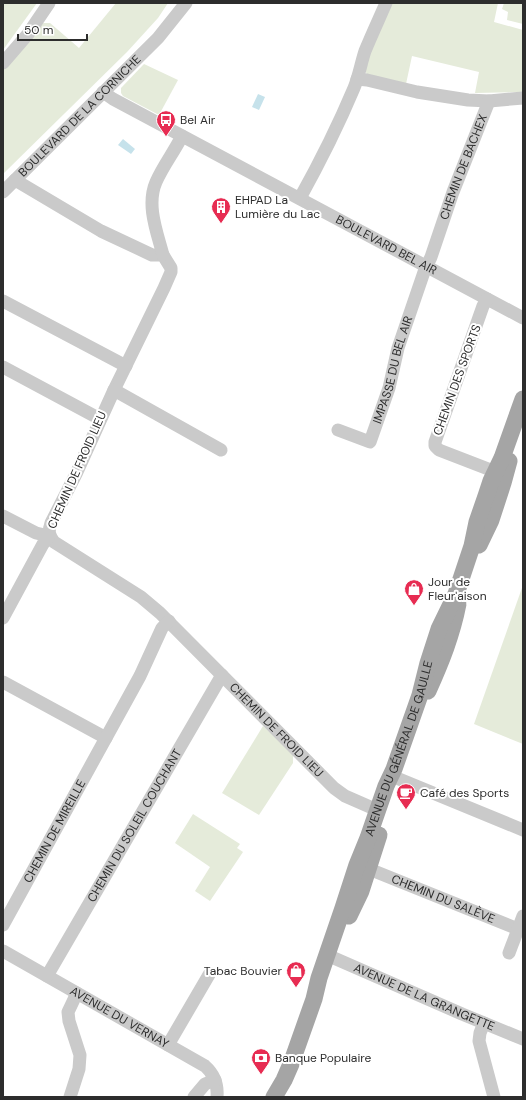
<svg xmlns="http://www.w3.org/2000/svg" width="526" height="1100" font-family="'DM Sans',sans-serif">
<rect width="100%" height="100%" fill="#fff"/>
<!-- green -->
<g fill="#e5ebda">
<path d="M3,3H37L3,50Z"/>
<path d="M116,3H168L158,18L127,52L3,174V70L43,23H50L79,48Z"/>
<path d="M392,3H498L494,22L523,30V92L475,93L479,72L412,56L406,84L367,75L364,67Z"/>
<path d="M504,3H523V24L507,20L508,12L502,9Z"/>
<path d="M144,64L178,80L159,115L123,96L121,93V88Z"/>
<path d="M523,585V744L474,724Z"/>
<path d="M263,726L293,753V763L259,815L222,793Z"/>
<path d="M193,814L240,844L237,848L243,852L210,901L195,891L210,867L175,843Z"/>
</g>
<!-- water -->
<g fill="#c6e2eb">
<path d="M258,94L265,97L259,110L252,107Z"/>
<path d="M123,139L135,149L131,154L118,145Z"/>
</g>
<g fill="none" stroke-linecap="round" stroke-linejoin="round">
<!-- minor -->
<g stroke="#cacaca" stroke-width="13">
<path d="M3,63L28,34L49,3"/>
<path d="M357,79L367,80L417,92L468,100L489,101L523,98"/>
<path id="s1" d="M103,92L113,99L523,318"/>
<path id="s2" d="M15,180L101,231L152,255H163L171,268V272L164,288L114,390L76,474L51,523C48,532 49,535 54,542L141,597L160,613L334,788L345,796L377,810"/>
<path id="s3" d="M3,192L158,38L186,3"/>
<path d="M300,198C320,162 338,126 354,88C359,76 361,63 365,51C372,34 379,19 386,3"/>
<path d="M163,255C157,232 146,205 156,182C163,166 174,152 182,136"/>
<path d="M487,299L483,306L435,442V446L439,450L496,472"/>
<path d="M3,301L126,366"/>
<path d="M3,367L100,419"/>
<path d="M114,390L221,450"/>
<path id="s4" d="M338,430L370,442L389,388L398,348L424,272L431,257L453,192L489,101"/>
<path d="M3,516L36,533L49,536L43,544L3,618"/>
<path d="M3,682L106,738"/>
<path d="M399,779L523,830"/>
<path id="s5" d="M369,869L518,929"/>
<path id="s6" d="M3,925L140,676L162,628L169,621"/>
<path id="s7" d="M3,951L205,1066C214,1074 218,1085 217,1097"/>
<path d="M509,953L523,916"/>
<path id="s8" d="M327,955L462,1014L523,1039"/>
<path id="s9" d="M47,976L222,675"/>
<path d="M484,1023L480,1033L479,1041L494,1097"/>
<path d="M168,1045L210,973"/>
<path d="M70,1097L79,1069L80,1055L69,1021L68,1012L77,993"/>
<path d="M194,1097L205,1084L215,1080"/>
</g>
<!-- major -->
<g stroke="#a5a5a5" stroke-width="17">
<path d="M479,545L491,520L503,483L509,461"/>
<path d="M428,691C441,662 452,635 458,604"/>
<path d="M349,916L361,891L379,835"/>
<path id="s10" d="M274,1097L284,1080L291,1064L314,999L319,978L343,908L357,865L368,838L386,786L394,769L420,695L428,663L439,629L456,594L472,546L477,522L486,496L491,481L502,458L523,399"/>
</g>
</g>
<!-- icons -->
<defs>
<g id="bus-pin" transform="scale(1)"><path d="M0 17L-7.5 6A9.5 9.5 0 1 1 7.5 6Z" fill="#e72c52" stroke="#fff"/><path d="M-5-6H5V4H4V6H2V4H-2V6H-4V4H-5ZM-3.5-4V0h7V-4ZM-3.5 1.2v1.5H-2V1.2ZM2 1.2v1.5H3.5V1.2Z" fill="#fff"/></g>
<g id="building-pin" transform="scale(1)"><path d="M0 17L-7.5 6A9.5 9.5 0 1 1 7.5 6Z" fill="#e72c52" stroke="#fff"/><path d="M-4-6H4V6H1V3H-1V6H-4ZM-2.5-4.3h1.7v1.8h-1.7ZM.8-4.3h1.7v1.8H.8ZM-2.5-1h1.7V.8h-1.7ZM.8-1h1.7V.8H.8Z" fill="#fff"/></g>
<g id="shop-pin" transform="scale(1)"><path d="M0 17L-7.5 6A9.5 9.5 0 1 1 7.5 6Z" fill="#e72c52" stroke="#fff"/><path d="M-5-2.5h2.3a2.7 3.5 0 0 1 5.4 0H5L5.5 6h-11ZM-1.5-2.5h3a1.5 2.3 0 0 0-3 0Z" fill="#fff"/></g>
<g id="cafe-pin" transform="scale(1)"><path d="M0 17L-7.5 6A9.5 9.5 0 1 1 7.5 6Z" fill="#e72c52" stroke="#fff"/><path d="M-5.5-4.5H6V0H3Q3 3.5 0 3.5H-2.5Q-5.5 3.5-5.5 0ZM3-3.2v2h1.7v-2ZM-6 4.5H4V6H-6Z" fill="#fff"/></g>
<g id="bank-pin" transform="scale(1)"><path d="M0 17L-7.5 6A9.5 9.5 0 1 1 7.5 6Z" fill="#e72c52" stroke="#fff"/><path d="M-6-4H6V4H-6ZM0-2.3a2.3 2.3 0 1 0 0 4.6a2.3 2.3 0 1 0 0-4.6Z" fill="#fff"/></g>
</defs>
<g fill-rule="evenodd">
<use href="#bus-pin" x="166" y="120"/>
<use href="#building-pin" x="221" y="207"/>
<use href="#shop-pin" x="414" y="589"/>
<use href="#cafe-pin" x="406" y="793"/>
<use href="#shop-pin" x="296" y="971"/>
<use href="#bank-pin" x="261" y="1058"/>
</g>
<g text-anchor="middle" stroke-width="4" stroke-linejoin="round" paint-order="stroke">
<!-- street labels -->
<g font-size="12" fill="#2d2d2d" stroke="#fff">
<text dy="4" stroke="none"><textPath href="#s3" startOffset="108">BOULEVARD DE LA CORNICHE</textPath></text>
<text dy="4" stroke="none"><textPath href="#s4" startOffset="325">CHEMIN DE BACHEX</textPath></text>
<text dy="4" stroke="none"><textPath href="#s1" startOffset="322">BOULEVARD BEL AIR</textPath></text>
<text dy="4" stroke="none"><textPath href="#s4" startOffset="110">IMPASSE DU BEL AIR</textPath></text>
<text transform="translate(457 380) rotate(-70)" y="4">CHEMIN DES SPORTS</text>
<text transform="translate(77 470) rotate(-66)" y="4">CHEMIN DE FROID LIEU</text>
<text dy="4" stroke="none"><textPath href="#s2" startOffset="778">CHEMIN DE FROID LIEU</textPath></text>
<text dy="4" stroke="none"><textPath href="#s10" startOffset="371">AVENUE DU GÉNÉRAL DE GAULLE</textPath></text>
<text dy="4" stroke="none"><textPath href="#s9" startOffset="174">CHEMIN DU SOLEIL COUCHANT</textPath></text>
<text dy="4" stroke="none"><textPath href="#s6" startOffset="107">CHEMIN DE MIREILLE</textPath></text>
<text dy="4" stroke="none"><textPath href="#s5" startOffset="80">CHEMIN DU SALÈVE</textPath></text>
<text dy="4" stroke="none"><textPath href="#s8" startOffset="106">AVENUE DE LA GRANGETTE</textPath></text>
<text dy="4" stroke="none"><textPath href="#s7" startOffset="134">AVENUE DU VERNAY</textPath></text>
</g>
<!-- poi labels -->
<g font-size="12" fill="#2d2d2d" stroke="#fff" text-anchor="start">
<text x="180" y="124">Bel Air</text>
<text x="235" y="204">EHPAD La<tspan x="235" dy="14">Lumière du Lac</tspan></text>
<text x="428" y="586">Jour de<tspan x="428" dy="14">Fleur'aison</tspan></text>
<text x="420" y="797">Café des Sports</text>
<text x="282" y="975" text-anchor="end">Tabac Bouvier</text>
<text x="275" y="1062">Banque Populaire</text>
</g>
</g>
<!-- border -->
<rect width="526" height="1100" fill="none" stroke="#2d2d2d" stroke-width="8"/>
<!-- scale -->
<path d="M18 34v6h69v-6" fill="none" stroke="#2d2d2d" stroke-width="2"/>
<text x="24" y="34" font-size="12" fill="#2d2d2d" stroke="#ffffff" stroke-width="3" paint-order="stroke">50 m</text>
</svg>
